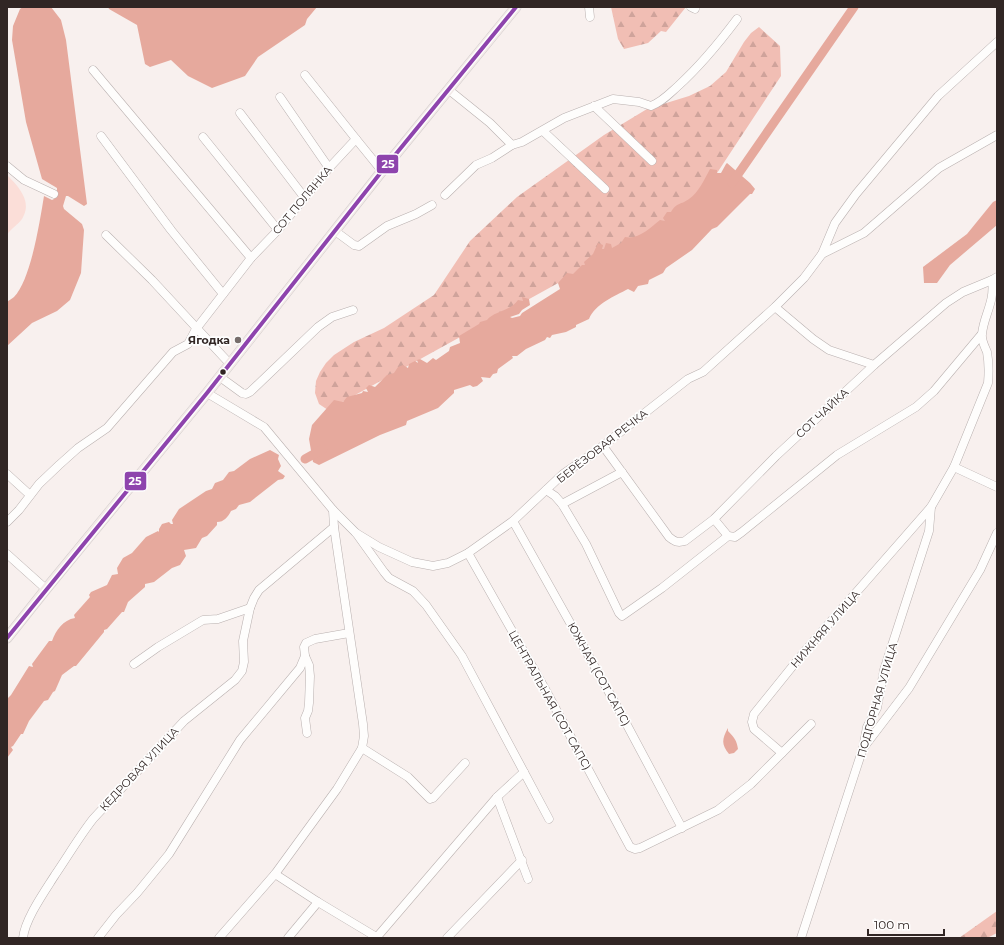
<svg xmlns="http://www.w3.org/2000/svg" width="1004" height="945" font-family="Montserrat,sans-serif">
<defs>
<pattern id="forest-firs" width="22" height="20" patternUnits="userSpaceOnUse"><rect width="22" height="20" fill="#f1beb4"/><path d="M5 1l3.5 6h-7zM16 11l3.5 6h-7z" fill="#cfa39b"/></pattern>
</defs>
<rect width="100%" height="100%" fill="#f8f0ee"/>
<!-- green -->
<path fill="#fbded8" d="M7,175C19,187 33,202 22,219C18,225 11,228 7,235Z"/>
<!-- forest -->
<g fill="url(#forest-firs)">
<path d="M611,7H686L666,32L661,31L648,43L624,49L618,39Z"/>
<path d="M759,27L780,46L781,76L694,208L328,410L319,404L315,393L316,381L320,372L326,363L334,355L354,342L384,328L434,295L470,241L517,197L604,135L647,109L689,96L710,86L726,72L744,42L751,33Z"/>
<path d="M997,911V933L987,938H959Z"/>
</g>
<!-- water -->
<g fill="#e6a99d">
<path d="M23,7H51L61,20L66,40L87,204L84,206L68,196H66L63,206L64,209L82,224L84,230L81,273L70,300L57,311L32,323L7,346V302C9,300 12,299 14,297C31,280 40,220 44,196L52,200L54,199L57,190V188L42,179L26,122L12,40L13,26L20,9Z"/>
<path d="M108,7H317L307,19L305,25L258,57L245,76L212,88L188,76L171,60L150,67L145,64L137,25L109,9Z"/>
<path d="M727,163L750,183L755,189L752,194H750L717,227L712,229L692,250L666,268L663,273L649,280L648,284L638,286L634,292L628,289C615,296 595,304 589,319L576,325V327L566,332L552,335L550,338L547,337L545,340L526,349L517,356H512L513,358L498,369L497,373L493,374L490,378L481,377L483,381L477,386L473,387L470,385L454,390V393L438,408L407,421L406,425L380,435L319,465L313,462L309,439L312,425L334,400L343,402L347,397L362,393L363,391L368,392L366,388L369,385L375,387L387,375L394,373L398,367L403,365L408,368L409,364L415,361L418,363L417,360L420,359L427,363L433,358L436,360L449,351L450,347L460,343L459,336L479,324L480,322L487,320C494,311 511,311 518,300L523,301L522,297L529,299L530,305L522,310L519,314L510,317L512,318L520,316L522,313L560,289L558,283L567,273L573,274L582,265H585L584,262L593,254L598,243L603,245L602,249H604L606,243L611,244L612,248L621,243L625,237C638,240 650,228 660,220L665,221L663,218L667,212H671C677,202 681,205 689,199C699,192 704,180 710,169L717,170V173H721L726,164Z"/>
<path d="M997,200V225L950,265L937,283H924L923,267L967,234L993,202Z"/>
<path d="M270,450L279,455L278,459L281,466L278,471L285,476L283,479L278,480L250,502L239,505L236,509L231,511C228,517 224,522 217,522V525L207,536L202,538L196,548L184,550L186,556L180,565L172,568L154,582L145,584V587L128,602L124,612H122L107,629L104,630V632L76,666H74L62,675L55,691L53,692L48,700L44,701L29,721L23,734H21L13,746L11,747L13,750L7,758V699L11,695L29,666L33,667L32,664L49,641H52C56,630 63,620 75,618L74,615L90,597L89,595L91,592L107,585L112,575L118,574L117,568L123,558L132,553L146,537L158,531L159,532V529L162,524L169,522L171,524H173L172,520L179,509L206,491L212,489L215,483L223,480L229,472L234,471L250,459Z"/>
<path d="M728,728V731C734,737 737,741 738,749L734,753L729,754C721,744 722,739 728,728Z"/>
</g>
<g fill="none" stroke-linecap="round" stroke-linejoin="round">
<!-- river -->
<g stroke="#e6a99d" stroke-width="9">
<path d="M732,183L854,7"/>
<path d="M305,459L323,449"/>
</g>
<!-- minor casing -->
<g stroke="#b9b0af" stroke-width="9">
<g id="minor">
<path d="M589,7L590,17"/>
<path d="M691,7L695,9"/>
<path d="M93,70L251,258"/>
<path d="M305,75L356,139"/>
<path d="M449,90L490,123L512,145L522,142L564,118L613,99L639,102L651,106C662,102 669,94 678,86C700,66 719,43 737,19"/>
<path d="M280,97L329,168"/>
<path d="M594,106L652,161"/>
<path d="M240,113L304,197"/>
<path d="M543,131L605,189"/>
<path d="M101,136L171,230L223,294"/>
<path d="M203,137L278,230"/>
<path d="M7,166L24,180L54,194"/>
<path d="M445,195L476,165L492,158L512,145"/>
<path d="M335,231L354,245L359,246L387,226L416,214L432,205"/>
<path d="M106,235L152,280L230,364"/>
<path d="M822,254L864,233L939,168L997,135"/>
<path d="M775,307L813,339L829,350L874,365"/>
<path d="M220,377L242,393L246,394L250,392L318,327L332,317L353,310"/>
<path d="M207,393L264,427L333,510L334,527L363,724L364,736L362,748L337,789L275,874L219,938"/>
<path d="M603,446L669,537C675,542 678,543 685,541L714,519L776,456L874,365L946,303L963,292L992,280L997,277"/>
<path d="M954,467L997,487"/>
<path d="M7,474L30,495"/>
<path d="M546,490L555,496L562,504L586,544L619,613L622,616L662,588L728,536L735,537L742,532L837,455L916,407L934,391L981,335"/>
<path d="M562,504L622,472"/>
<path d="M333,510L356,533L384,572L389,578L413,591L426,605L462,656L549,819"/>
<path d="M714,519L728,536"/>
<path d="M513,521L619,710L682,828"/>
<path d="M7,522L19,510L39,484L59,465L78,448L107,428L173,352L188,344L196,329L251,258L278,230L329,168L356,139L382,171"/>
<path d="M356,533L379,547L412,562L433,566L448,563L468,553L513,521L563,474L595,452L688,379L703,372L775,307L804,278L822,254L835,223L856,194L938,96L997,42"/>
<path d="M468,553L544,687L630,847L635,849L640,848L718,810L751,784L811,724"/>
<path d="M7,554L46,589"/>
<path d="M305,656L309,665L310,676L309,703L308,711L305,718L307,733"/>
<path d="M134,664L158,647L203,620L218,619L250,608L254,598L259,590L334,527"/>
<path d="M864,747L909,688L980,570L997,533"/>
<path d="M362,748L408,777L430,799L433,798L465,763"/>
<path d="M782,753L754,729L752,722L754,714L804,652L931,507L954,467L988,383C989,372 989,363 987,352C985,347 981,340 982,334C984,314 995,303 992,280"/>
<path d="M497,797L528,879"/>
<path d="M275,874L318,902L378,938"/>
<path d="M377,937L497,797L524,772"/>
<path d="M23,938C25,919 45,891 55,875C68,856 79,837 93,819L184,721L235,680L242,671L244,662L243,641L250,608"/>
<path d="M98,938L116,915L137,893L169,854L240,740L300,668L305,656L304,647L306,643L315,639L349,633"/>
<path d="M288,938L318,902"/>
<path d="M447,938L522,860"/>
<path d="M801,938L863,748L867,727L877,708L884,670L929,531L931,507"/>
</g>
</g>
<!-- major casing -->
<g stroke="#d3cecd" stroke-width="11">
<path id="major" d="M7,638L46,589L207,393L382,171L516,7"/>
</g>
<!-- minor -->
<use href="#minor" stroke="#fefdfc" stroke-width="8"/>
<!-- major -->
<use href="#major" stroke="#f3eae8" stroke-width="10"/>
<!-- bus-1 casing -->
<g stroke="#fefefe" stroke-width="7">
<path id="bus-1" d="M7,638L207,393L382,171L516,7"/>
</g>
<!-- bus-1 -->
<use href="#bus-1" stroke="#8e44ad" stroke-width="4"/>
</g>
<!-- markers -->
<circle fill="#776d6b" stroke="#fefefe" stroke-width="1.5" cx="238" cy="340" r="4"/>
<circle fill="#312624" stroke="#fefefe" stroke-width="1.5" cx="223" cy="372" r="3.5"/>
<g text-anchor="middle" stroke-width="3.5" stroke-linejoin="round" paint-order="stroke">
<!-- street labels -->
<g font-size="11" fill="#312624" stroke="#fefefe">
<text transform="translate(302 200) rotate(-50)" y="4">СОТ ПОЛЯНКА</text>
<text transform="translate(822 413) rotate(-43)" y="4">СОТ ЧАЙКА</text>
<text transform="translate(602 446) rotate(-38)" y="4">БЕРЁЗОВАЯ РЕЧКА</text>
<text transform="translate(825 629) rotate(-49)" y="4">НИЖНЯЯ УЛИЦА</text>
<text transform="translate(599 674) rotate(61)" y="4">ЮЖНАЯ (СОТ САПС)</text>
<text transform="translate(550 700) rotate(61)" y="4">ЦЕНТРАЛЬНАЯ (СОТ САПС)</text>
<text transform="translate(877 700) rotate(-74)" y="4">ПОДГОРНАЯ УЛИЦА</text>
<text transform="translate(139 769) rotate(-47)" y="4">КЕДРОВАЯ УЛИЦА</text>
</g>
<!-- poi labels -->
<g font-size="11" font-weight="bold" fill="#312624" stroke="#fefefe" text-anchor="end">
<text x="230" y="344">Ягодка</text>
</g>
</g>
<g stroke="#fefefe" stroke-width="1.5">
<rect x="376" y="154" width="23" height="20" rx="4" fill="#8e44ad"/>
<rect x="124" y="471" width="23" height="20" rx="4" fill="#8e44ad"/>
</g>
<g font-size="11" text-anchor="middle" font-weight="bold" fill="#fff">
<text x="388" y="168">25</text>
<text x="135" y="485">25</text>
</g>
<!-- border -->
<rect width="1004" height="945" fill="none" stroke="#312624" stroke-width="16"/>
<!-- scale -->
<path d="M868 929v6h76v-6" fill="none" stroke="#312624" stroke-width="2"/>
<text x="874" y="929" font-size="12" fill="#312624" stroke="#fefefe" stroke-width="3" paint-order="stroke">100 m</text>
</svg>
